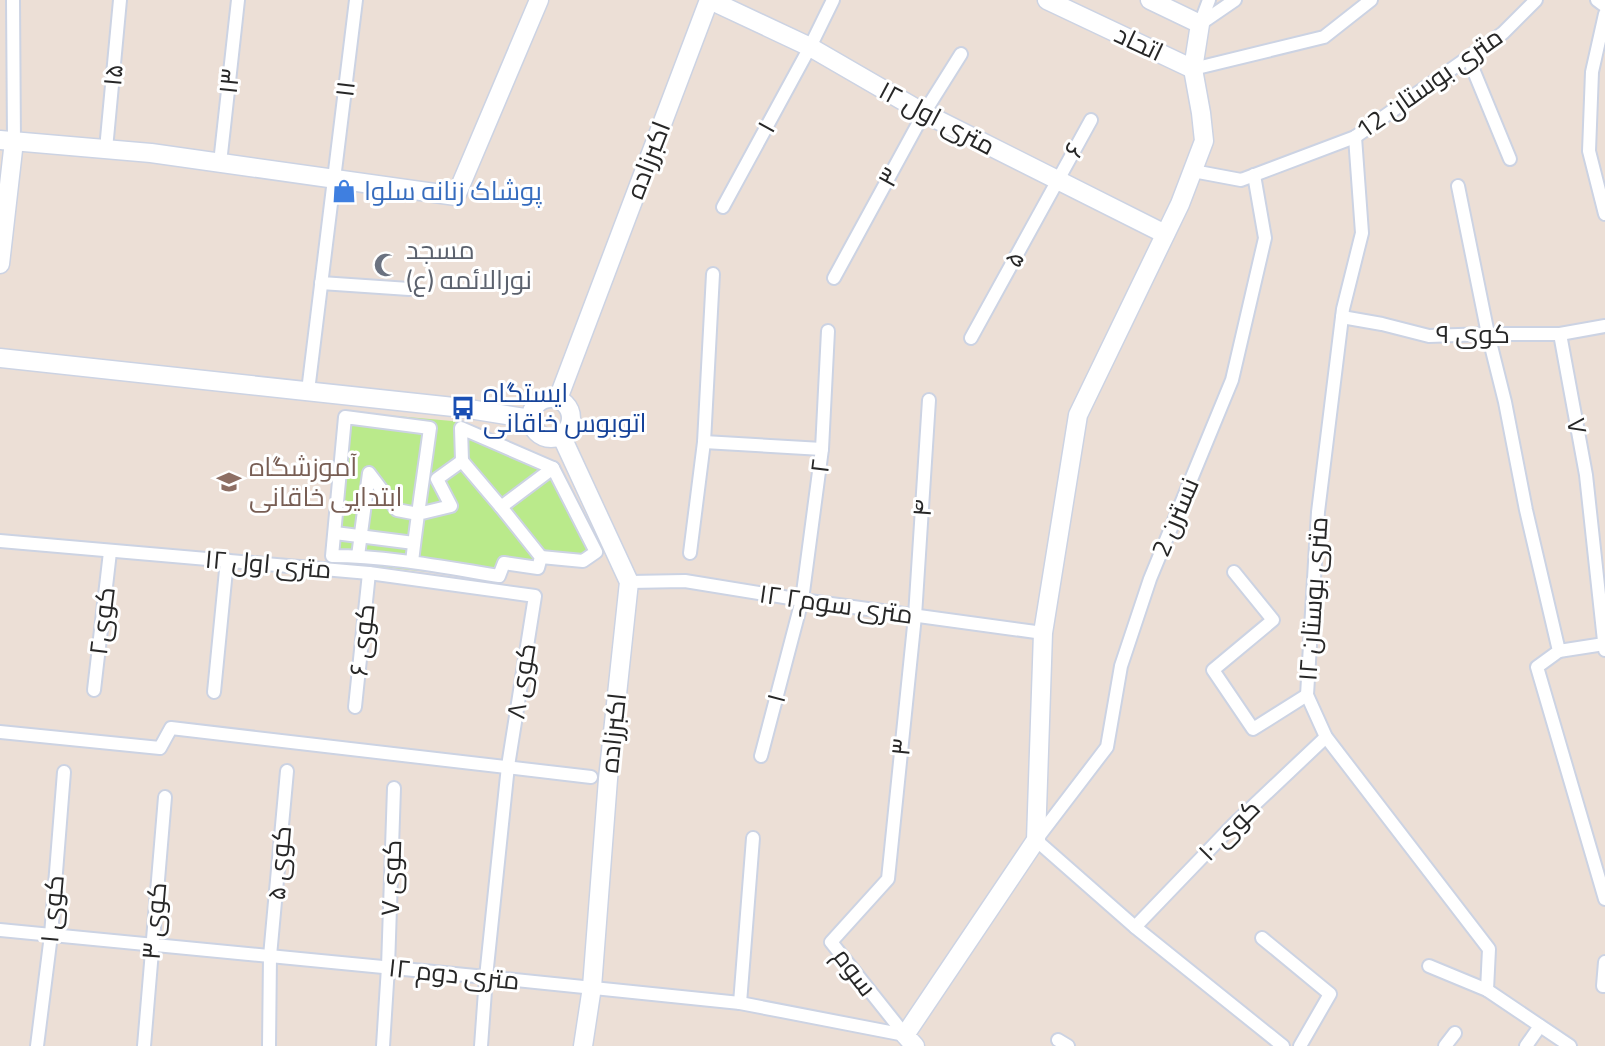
<svg xmlns="http://www.w3.org/2000/svg" width="1605" height="1046" font-family="'Titillium Web',Cairo,sans-serif">
<rect width="100%" height="100%" fill="#ecdfd6"/>
<!-- green -->
<path fill="#baea8b" d="M341,411L463,422L559,464L603,554L580,567L545,562L541,573L507,570L502,580L327,561Z"/>
<g fill="none" stroke-linecap="round" stroke-linejoin="round">
<!-- street casing -->
<g stroke="#ccd3e3" stroke-width="16">
<g id="street">
<path d="M13,0L14,141"/>
<path d="M1597,0L1605,6"/>
<path d="M1605,14L1592,72L1589,151L1605,214"/>
<path d="M1200,24L1235,0"/>
<path d="M1200,24L1209,0"/>
<path d="M1468,57L1510,159"/>
<path d="M1193,69L1324,37L1371,0"/>
<path d="M1355,137L1362,233L1343,309L1318,512L1307,695L1326,737L1489,949L1487,990L1570,1046"/>
<path d="M106,149L120,0"/>
<path d="M220,163L238,0"/>
<path d="M1193,171L1241,180L1355,137L1503,33L1536,0"/>
<path d="M1254,175L1265,238L1232,380L1150,579L1121,666L1107,747L1036,840L1135,927L1283,1046"/>
<path d="M1458,186L1488,334L1505,402L1526,510L1559,651L1537,667L1605,899"/>
<path d="M723,207L810,47L833,0"/>
<path d="M834,278L924,113L961,54"/>
<path d="M321,283L409,289"/>
<path d="M1342,317L1382,324L1429,336L1488,334H1560L1605,326"/>
<path d="M1560,334L1586,475L1605,650"/>
<path d="M971,338L1091,120"/>
<path d="M308,391L356,0"/>
<path d="M704,442L822,449"/>
<path d="M462,461L461,428L553,468"/>
<path d="M501,507L553,468L596,552L583,561L541,557"/>
<path d="M335,533L414,543"/>
<path d="M0,541L369,573L535,596L508,766L486,977L481,1046"/>
<path d="M690,553L704,442L713,274"/>
<path d="M358,556L369,473L397,510L418,514L451,506L437,479L462,461L501,507L541,557L538,568L504,563L499,576C443,567 388,556 332,556L345,417L430,428C424,473 417,517 412,562"/>
<path d="M1234,572L1273,620L1213,670L1253,729L1307,695"/>
<path d="M629,582L685,581L802,600L1043,633"/>
<path d="M1559,651L1604,644"/>
<path d="M94,690L110,552"/>
<path d="M214,692L227,560"/>
<path d="M355,707L369,573"/>
<path d="M0,732L160,748L171,728L591,777"/>
<path d="M761,756L802,600L822,449L828,331"/>
<path d="M1135,927L1234,824L1326,737"/>
<path d="M0,930L486,977L740,1003L905,1035"/>
<path d="M1262,938L1330,994L1300,1046"/>
<path d="M1605,962L1603,986H1605"/>
<path d="M1429,966L1487,990"/>
<path d="M740,1003L753,838"/>
<path d="M905,1035L831,942L888,879L915,616L929,400"/>
<path d="M1058,1040L1068,1046"/>
<path d="M37,1046L51,935L64,772"/>
<path d="M144,1046L165,797"/>
<path d="M269,1046L270,956L287,771"/>
<path d="M383,1046L388,967L394,788"/>
<path d="M1445,1046L1455,1033"/>
<path d="M1526,1046L1540,1026"/>
</g>
</g>
<!-- secondary casing -->
<g stroke="#ccd3e3" stroke-width="21">
<g id="secondary">
<path d="M710,0L810,47L924,113L1165,234"/>
<path d="M1047,0L1193,69"/>
<path d="M0,140L151,153L456,196L539,0"/>
<path d="M0,264L14,141"/>
<path d="M0,358L463,408L531,419"/>
<circle cx="551" cy="418" r="20"/>
<path d="M558,399L709,0"/>
<path d="M561,435L629,582L608,779L592,987L583,1046"/>
<path d="M915,1046L905,1035L1036,840L1043,633L1078,415L1180,204L1204,141L1201,113L1193,69L1200,24L1150,0"/>
</g>
</g>
<!-- street -->
<use href="#street" stroke="#fff" stroke-width="12"/>
<!-- secondary -->
<use href="#secondary" stroke="#fff" stroke-width="18"/>
</g>
<!-- icons -->
<defs>
<g id="shop-bare" transform="scale(1.89)"><path d="M-5-2.5h2.3a2.7 3.5 0 0 1 5.4 0H5L5.5 6h-11ZM-1.5-2.5h3a1.5 2.3 0 0 0-3 0Z" fill="#3f7fe0" stroke="#fff" stroke-width="2.5" paint-order="stroke"/></g>
<g id="mosque-bare" transform="scale(1.89)"><path d="M3.5-4.9A6 6 0 1 0 3.5 4.9A5 5 0 1 1 3.5-4.9Z" fill="#6b7280" stroke="#fff" stroke-width="2.5" paint-order="stroke"/></g>
<g id="bus-bare" transform="scale(1.89)"><path d="M-5-6H5V4H4V6H2V4H-2V6H-4V4H-5ZM-3.5-4V0h7V-4ZM-3.5 1.2v1.5H-2V1.2ZM2 1.2v1.5H3.5V1.2Z" fill="#1a4fb4" stroke="#fff" stroke-width="2.5" paint-order="stroke"/></g>
<g id="school-bare" transform="scale(1.89)"><path d="M0-5L7-2L0 1L-7-2ZM-4 1L0 2.5L4 1V4Q0 6-4 4Z" fill="#8d6e63" stroke="#fff" stroke-width="2.5" paint-order="stroke"/></g>
</defs>
<g fill-rule="evenodd">
<use href="#shop-bare" x="344" y="191"/>
<use href="#mosque-bare" x="386" y="265"/>
<use href="#bus-bare" x="463" y="408"/>
<use href="#school-bare" x="229" y="482"/>
</g>
<g text-anchor="middle" stroke-width="6" stroke-linejoin="round" paint-order="stroke">
<!-- street labels -->
<g font-size="26" fill="#272727" stroke="#fff">
<text transform="translate(1139 43) rotate(25)" y="9">اتحاد</text>
<text transform="translate(113 75) rotate(-85)" y="9">۱۵</text>
<text transform="translate(229 81) rotate(-84)" y="9">۱۳</text>
<text transform="translate(1429 83) rotate(-35)" y="9">12 متری بوستان</text>
<text transform="translate(345 89) rotate(-83)" y="9">۱۱</text>
<text transform="translate(937 118) rotate(28)" y="9">۱۲ متری اول</text>
<text transform="translate(766 127) rotate(-61)" y="9">۱</text>
<text transform="translate(1074 150) rotate(-61)" y="9">۶</text>
<text transform="translate(648 160) rotate(-69)" y="9">اکبرزاده</text>
<text transform="translate(889 177) rotate(-61)" y="9">۳</text>
<text transform="translate(1014 259) rotate(-61)" y="9">۵</text>
<text x="1473" y="343">کوی ۹</text>
<text transform="translate(1577 426) rotate(80)" y="9">۷</text>
<text transform="translate(820 466) rotate(-83)" y="9">۲</text>
<text transform="translate(922 508) rotate(-86)" y="9">۴</text>
<text transform="translate(1175 517) rotate(-67)" y="9">نسترن 2</text>
<text transform="translate(268 564) rotate(5)" y="9">۱۲ متری اول</text>
<text transform="translate(1313 599) rotate(-86)" y="9">۱۲ متری بوستان</text>
<text transform="translate(836 604) rotate(8)" y="9">۱۲ متری سوم۲</text>
<text transform="translate(102 621) rotate(-83)" y="9">کوی۲</text>
<text transform="translate(362 640) rotate(-84)" y="9">کوی ۶</text>
<text transform="translate(521 681) rotate(-81)" y="9">کوی ۸</text>
<text transform="translate(776 698) rotate(-75)" y="9">۱</text>
<text transform="translate(613 733) rotate(-84)" y="9">اکبرزاده</text>
<text transform="translate(901 747) rotate(-84)" y="9">۳</text>
<text transform="translate(1229 830) rotate(-45)" y="9">کوی ۱۰</text>
<text transform="translate(279 863) rotate(-85)" y="9">کوی ۵</text>
<text transform="translate(391 878) rotate(-88)" y="9">کوی ۷</text>
<text transform="translate(52 909) rotate(-85)" y="9">کوی ۱</text>
<text transform="translate(154 921) rotate(-85)" y="9">کوی ۳</text>
<text transform="translate(855 972) rotate(53)" y="9">سوم</text>
<text transform="translate(454 974) rotate(6)" y="9">۱۲ متری دوم</text>
</g>
<!-- shop labels -->
<g font-size="26" fill="#366cbe" stroke="#fff" text-anchor="start">
<text x="364" y="200">پوشاک زنانه سلوا</text>
</g>
<!-- worship labels -->
<g font-size="26" fill="#5b616d" stroke="#fff" text-anchor="start">
<text x="406" y="259">مسجد<tspan x="406" dy="30">نورالائمه (ع)</tspan></text>
</g>
<!-- transit labels -->
<g font-size="26" fill="#164399" stroke="#fff" text-anchor="start">
<text x="483" y="402">ایستگاه<tspan x="483" dy="30">اتوبوس خاقانی</tspan></text>
</g>
<!-- education labels -->
<g font-size="26" fill="#785e54" stroke="#fff" text-anchor="start">
<text x="249" y="476">آموزشگاه<tspan x="249" dy="30">ابتدایی خاقانی</tspan></text>
</g>
</g>
</svg>
